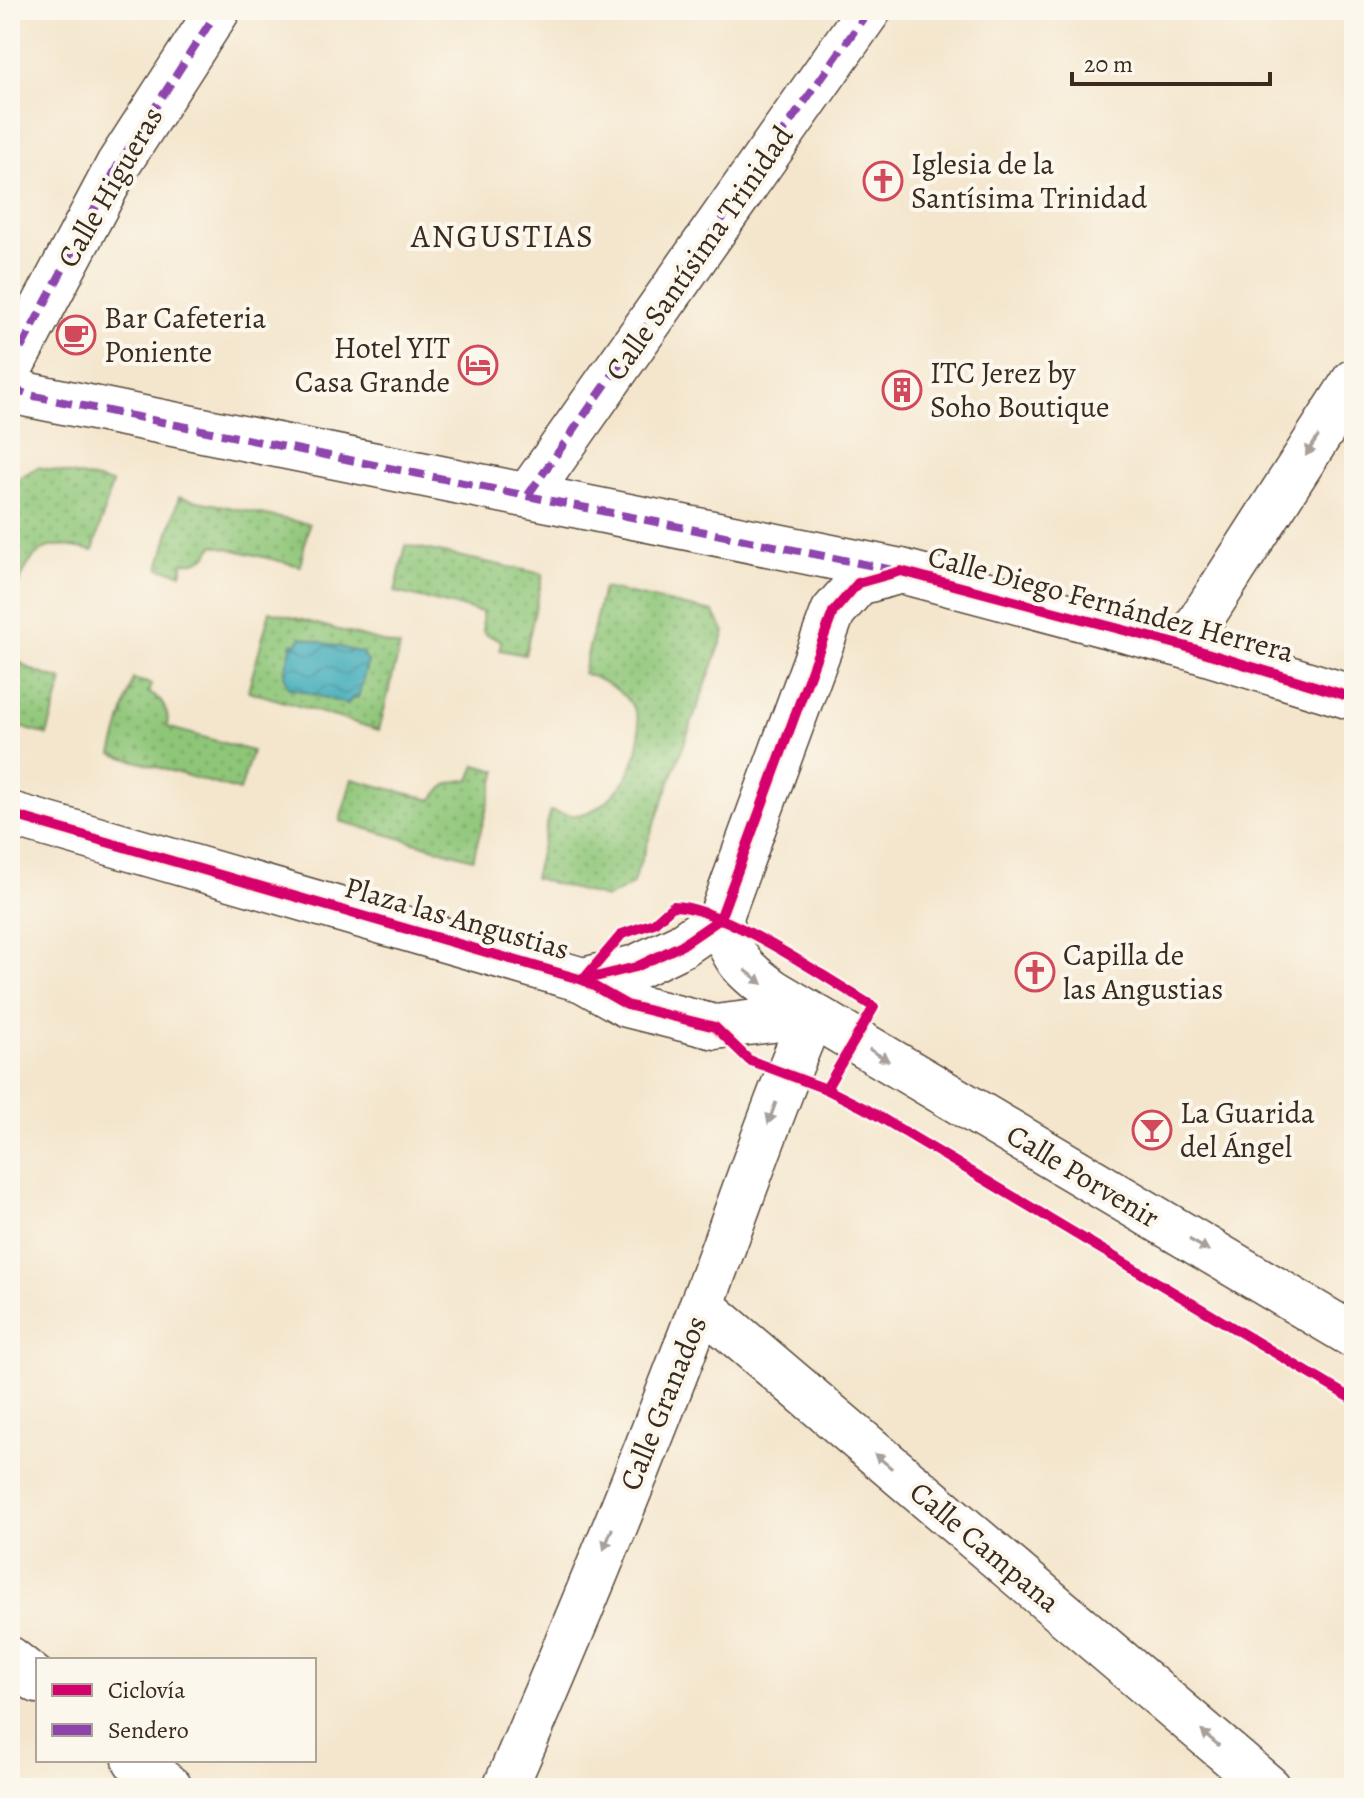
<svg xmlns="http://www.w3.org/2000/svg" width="1364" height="1798" font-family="Alegreya,serif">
<defs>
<pattern id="park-dots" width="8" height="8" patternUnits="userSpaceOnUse" patternTransform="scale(2)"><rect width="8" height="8" fill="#8ec678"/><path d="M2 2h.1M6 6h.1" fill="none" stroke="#75a162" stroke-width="1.8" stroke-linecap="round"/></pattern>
<pattern id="water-waves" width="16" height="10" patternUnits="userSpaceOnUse" patternTransform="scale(2)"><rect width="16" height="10" fill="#3baab9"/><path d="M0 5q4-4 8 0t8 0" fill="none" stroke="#338b96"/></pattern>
</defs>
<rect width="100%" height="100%" fill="#fbf7ec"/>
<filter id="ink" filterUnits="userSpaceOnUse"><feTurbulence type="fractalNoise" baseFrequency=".0125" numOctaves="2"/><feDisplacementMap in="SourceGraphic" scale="16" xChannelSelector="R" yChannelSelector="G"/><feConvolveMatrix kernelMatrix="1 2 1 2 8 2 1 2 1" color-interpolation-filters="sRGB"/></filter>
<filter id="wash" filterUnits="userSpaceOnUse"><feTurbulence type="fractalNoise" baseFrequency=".006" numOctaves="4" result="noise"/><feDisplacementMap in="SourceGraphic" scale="32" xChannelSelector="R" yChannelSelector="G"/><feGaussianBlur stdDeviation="1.8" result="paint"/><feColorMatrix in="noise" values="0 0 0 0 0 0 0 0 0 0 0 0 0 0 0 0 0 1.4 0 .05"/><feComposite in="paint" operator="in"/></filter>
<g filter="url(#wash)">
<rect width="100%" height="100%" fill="#f4e6cd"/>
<!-- park -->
<g fill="url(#park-dots)" stroke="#64784b" stroke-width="2" fill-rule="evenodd">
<path d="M38,467L112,483L93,551C82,549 66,544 54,546C25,551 17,590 10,614V492L15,480Z"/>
<path d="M179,497L309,524L300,566L214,545C207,558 199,564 184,562L181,573L159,568Z"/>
<path d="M406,545L543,574L525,655L500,650L501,640L487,635L483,631L482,612L395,592Z"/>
<path d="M603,588L713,612L725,632L632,885L606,898L534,878L550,811C558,812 568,816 575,815C614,812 647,757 638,720C632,694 605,681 583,673Z"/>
<path d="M270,611L400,647L379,730L248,691ZM301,641L362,656L368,661L358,697L350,700L289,688L286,677L295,644Z"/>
<path d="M10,650C20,669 44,675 63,680L47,735L10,724Z"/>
<path d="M133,679L151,684L149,693C163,699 170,712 167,727L252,751L240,791L112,754Z"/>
<path d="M476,765L497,771L473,859L340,821L352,779L432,800C443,785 452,780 470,780Z"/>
</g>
<!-- water -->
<path fill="url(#water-waves)" stroke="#3b6a6c" stroke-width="2" d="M302,637L362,653L364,658L368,661L358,697L352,698L348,704L289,688L284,675L292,644L298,643Z"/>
</g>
<g filter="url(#ink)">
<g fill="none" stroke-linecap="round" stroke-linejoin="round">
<!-- street casing -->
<g stroke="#574638" stroke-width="47">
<g id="street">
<path d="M10,369L118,165L218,10"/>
<path d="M10,388L29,395L901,571"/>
<path d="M528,495L869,10"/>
<path d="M1184,646L1354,381"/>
<path d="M702,1306L1269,1788"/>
<path d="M10,1659L38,1681"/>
<path d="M135,1760L170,1788"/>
<path d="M505,1788C574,1629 641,1467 702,1304C739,1208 771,1110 812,1015"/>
</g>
</g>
<!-- secondary casing -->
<g stroke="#574638" stroke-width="47">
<g id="secondary">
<path d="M10,814L583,980L636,967L682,945L720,919L833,612L858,583L901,571L1184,646L1354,698"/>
<path d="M720,919C734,959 739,967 774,992L1354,1336"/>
<path d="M583,980L627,1005L715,1027L812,1015"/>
</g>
</g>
<!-- street -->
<use href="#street" stroke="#fff" stroke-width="44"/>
<!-- secondary -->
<use href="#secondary" stroke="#fff" stroke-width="44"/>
<!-- quiet -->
<g stroke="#8e44ad" stroke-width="8" stroke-dasharray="16 8" stroke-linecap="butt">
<path d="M10,369L118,165L218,10"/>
<path d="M10,388L29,395L893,570"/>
<path d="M528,495L869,10"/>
</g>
<!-- cycleway casing -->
<g stroke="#fbf7ec" stroke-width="15">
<g id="cycleway">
<path d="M10,814L583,980L636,967L682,945L720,919L833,612L858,583L901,571L1184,646L1354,698"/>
<path d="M583,980L627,1005L715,1027L749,1060L826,1089L868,1110L1354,1400"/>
<path d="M583,980L622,934L654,923L673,906C722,906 829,980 874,1007L826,1089"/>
</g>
</g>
<!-- cycleway -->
<use href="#cycleway" stroke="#d6006c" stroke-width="10"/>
</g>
<!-- one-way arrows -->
<defs><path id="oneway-solid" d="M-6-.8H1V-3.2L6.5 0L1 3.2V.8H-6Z" transform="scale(2)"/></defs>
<g fill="#a79f9a">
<use href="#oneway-solid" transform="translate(1312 446) rotate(123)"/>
<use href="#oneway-solid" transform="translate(754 977) rotate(38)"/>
<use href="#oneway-solid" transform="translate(879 1055) rotate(31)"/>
<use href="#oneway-solid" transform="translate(772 1113) rotate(110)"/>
<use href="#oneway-solid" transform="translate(1199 1245) rotate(30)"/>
<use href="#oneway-solid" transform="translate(883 1461) rotate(-140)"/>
<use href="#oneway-solid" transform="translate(608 1539) rotate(112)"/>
<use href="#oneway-solid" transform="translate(1210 1738) rotate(-140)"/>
</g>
</g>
<!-- icons -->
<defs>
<g id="church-ring" transform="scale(2)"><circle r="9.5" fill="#fbf7ec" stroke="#d1495b" stroke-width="1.5"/><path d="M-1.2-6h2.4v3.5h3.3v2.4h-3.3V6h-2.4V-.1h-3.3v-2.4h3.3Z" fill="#d1495b"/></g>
<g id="cafe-ring" transform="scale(2)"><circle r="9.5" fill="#fbf7ec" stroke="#d1495b" stroke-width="1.5"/><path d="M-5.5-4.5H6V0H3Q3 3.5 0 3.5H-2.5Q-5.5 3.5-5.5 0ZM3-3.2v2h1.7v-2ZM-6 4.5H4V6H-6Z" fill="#d1495b"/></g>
<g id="hotel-ring" transform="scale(2)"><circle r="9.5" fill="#fbf7ec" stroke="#d1495b" stroke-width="1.5"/><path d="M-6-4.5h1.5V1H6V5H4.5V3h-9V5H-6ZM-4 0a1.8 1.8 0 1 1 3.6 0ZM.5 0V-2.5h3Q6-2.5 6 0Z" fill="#d1495b"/></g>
<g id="building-ring" transform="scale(2)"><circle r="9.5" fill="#fbf7ec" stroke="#d1495b" stroke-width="1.5"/><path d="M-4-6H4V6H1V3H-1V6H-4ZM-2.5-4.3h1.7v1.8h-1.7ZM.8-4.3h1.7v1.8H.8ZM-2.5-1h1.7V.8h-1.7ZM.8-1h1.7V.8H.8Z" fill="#d1495b"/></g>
<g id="bar-ring" transform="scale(2)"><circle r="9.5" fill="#fbf7ec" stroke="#d1495b" stroke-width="1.5"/><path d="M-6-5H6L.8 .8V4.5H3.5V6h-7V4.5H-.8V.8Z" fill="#d1495b"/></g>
</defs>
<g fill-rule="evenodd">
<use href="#church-ring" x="883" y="181"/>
<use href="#cafe-ring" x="76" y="335"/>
<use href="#hotel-ring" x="478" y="365"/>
<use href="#building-ring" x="902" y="390"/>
<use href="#church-ring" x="1035" y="972"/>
<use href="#bar-ring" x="1152" y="1130"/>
</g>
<g text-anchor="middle" stroke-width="8" stroke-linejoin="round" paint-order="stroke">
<!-- poi labels -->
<g font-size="30" fill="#3b2a1e" stroke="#fbf7ec" text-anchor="start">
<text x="911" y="174">Iglesia de la<tspan x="911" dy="34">Santísima Trinidad</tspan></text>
<text x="104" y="328">Bar Cafeteria<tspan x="104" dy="34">Poniente</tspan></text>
<text x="450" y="358" text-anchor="end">Hotel YIT<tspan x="450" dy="34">Casa Grande</tspan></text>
<text x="930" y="383">ITC Jerez by<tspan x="930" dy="34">Soho Boutique</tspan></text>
<text x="1063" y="965">Capilla de<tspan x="1063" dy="34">las Angustias</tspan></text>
<text x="1180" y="1123">La Guarida<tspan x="1180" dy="34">del Ángel</tspan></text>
</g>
<!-- street labels -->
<g font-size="30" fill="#3b2a1e" stroke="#fbf7ec">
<text transform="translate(110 187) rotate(-60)" y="10">Calle Higueras</text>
<text transform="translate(699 253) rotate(-55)" y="10">Calle Santísima Trinidad</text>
<text transform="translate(1111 604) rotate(15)" y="10">Calle Diego Fernández Herrera</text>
<text transform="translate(457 918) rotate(16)" y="10">Plaza las Angustias</text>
<text transform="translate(1083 1176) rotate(31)" y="10">Calle Porvenir</text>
<text transform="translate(663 1403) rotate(-68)" y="10">Calle Granados</text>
<text transform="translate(985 1547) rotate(40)" y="10">Calle Campana</text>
</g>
<!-- neighbourhood labels -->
<g font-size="32" letter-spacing="2" fill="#3b2a1e" stroke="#fbf7ec">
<text x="503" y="247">ANGUSTIAS</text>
</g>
</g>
<!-- margin -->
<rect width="1364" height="1798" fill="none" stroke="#fbf7ec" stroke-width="40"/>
<!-- legend -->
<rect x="36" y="1658" width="280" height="104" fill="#fbf7ec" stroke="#aea59a" stroke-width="2"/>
<rect x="52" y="1684" width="40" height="12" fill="#d6006c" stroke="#aea59a" stroke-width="2"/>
<text x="108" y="1698" font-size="24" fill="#3b2a1e">Ciclovía</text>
<rect x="52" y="1724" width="40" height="12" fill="#8e44ad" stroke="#aea59a" stroke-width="2"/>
<text x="108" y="1738" font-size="24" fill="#3b2a1e">Sendero</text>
<!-- scale -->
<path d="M1072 72v12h198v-12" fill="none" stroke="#3b2a1e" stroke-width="4"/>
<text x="1084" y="72" font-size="24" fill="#3b2a1e" stroke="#fbf7ec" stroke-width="6" paint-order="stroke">20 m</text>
</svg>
